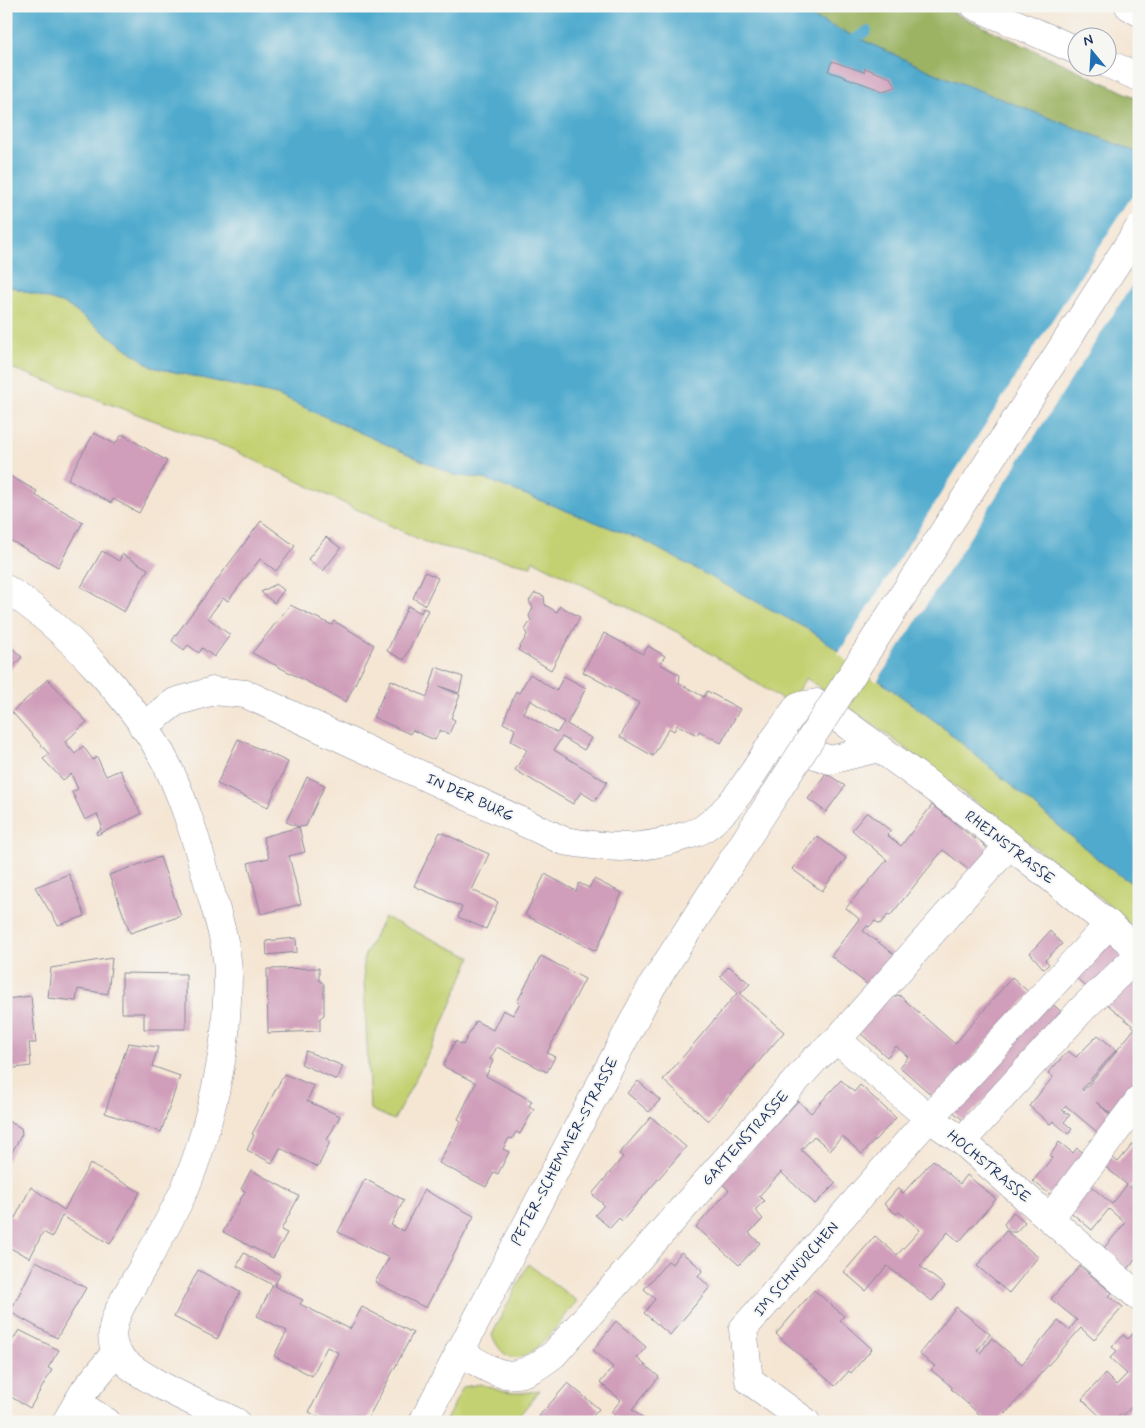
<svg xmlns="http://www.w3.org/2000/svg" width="1145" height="1428" font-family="Mynerve,sans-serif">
<rect width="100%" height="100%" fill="#f6f6f2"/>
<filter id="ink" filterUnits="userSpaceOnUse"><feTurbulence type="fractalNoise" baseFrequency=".02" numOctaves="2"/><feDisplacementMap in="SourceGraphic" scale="10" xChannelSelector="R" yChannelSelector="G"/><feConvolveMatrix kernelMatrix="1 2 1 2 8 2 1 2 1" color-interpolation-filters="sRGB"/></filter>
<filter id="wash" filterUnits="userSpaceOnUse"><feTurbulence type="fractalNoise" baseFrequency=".0096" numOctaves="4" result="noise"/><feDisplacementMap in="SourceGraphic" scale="20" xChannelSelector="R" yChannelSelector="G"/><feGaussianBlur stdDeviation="1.12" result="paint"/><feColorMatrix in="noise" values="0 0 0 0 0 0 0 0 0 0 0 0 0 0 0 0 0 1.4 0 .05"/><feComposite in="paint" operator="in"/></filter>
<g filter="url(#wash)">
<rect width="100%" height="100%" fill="#f5e6d4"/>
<!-- green -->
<g fill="#c4d172" stroke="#708068">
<path d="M6,285L67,305L152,367L277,395L454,475L485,479L644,541L811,631L939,724L1106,866L1139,888V933L1096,894L889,736L806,678L789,704L677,632L533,560L531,566L429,544L229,448L6,366Z"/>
<path d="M384,917L471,957L439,1033L394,1120L370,1109L363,959Z"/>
<path d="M528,1264L577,1301C557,1324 516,1393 492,1335Z"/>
<path d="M481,1384C506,1393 513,1396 540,1390L514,1422H445L463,1387Z"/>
</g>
<!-- forest -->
<path fill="#9bb364" stroke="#5b7161" d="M788,6H939L1139,99V153L932,72Z"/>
<!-- water -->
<path fill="#4faacd" stroke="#356c96" d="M6,6H788L932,72L1139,153V888L1106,866L939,724L811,631L644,541L485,479L454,475L277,395L152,367L67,305L6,285Z"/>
<!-- pier -->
<path fill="#f5e6d4" d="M1139,185V274L877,682L838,654Z"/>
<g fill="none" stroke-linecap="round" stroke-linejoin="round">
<!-- stream -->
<path stroke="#4faacd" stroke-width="10" d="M845,45L867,31"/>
</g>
<g id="blocks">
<!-- building -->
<g fill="#d09eba" fill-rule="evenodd">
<path d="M832,61L864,72L865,68L891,78L896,87L883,91L828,71Z"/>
<path d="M94,433L115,444L122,434L167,461L139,513L113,499L111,503L68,479Z"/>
<path d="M6,474L37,491L35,495L83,522L58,567L6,538Z"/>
<path d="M261,521L295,546L276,571L260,559L228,601L223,598L208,618L230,635L214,657L202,648L199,653L188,645L184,650L172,641L175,636Z"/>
<path d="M326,537L341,548L323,571L308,559Z"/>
<path d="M102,551L119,561L122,554L148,569L124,612L81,587Z"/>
<path d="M425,572L438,578L425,605L413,598Z"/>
<path d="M276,584L284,590L274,603L261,592Z"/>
<path d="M535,593L544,596L545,605L557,612L560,606L580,617L551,670L518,650L527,635L525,630L531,620L529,616L533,608L529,601Z"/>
<path d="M290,605L332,625L334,621L374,645L346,702L252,653Z"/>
<path d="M408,606L421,613L423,608L428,610L404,660L387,651Z"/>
<path d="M604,633L643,654L648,646L665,656L660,664L680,675L679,683L704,697L707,691L740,709L721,743L699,731L697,735L677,725L674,731L669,728L653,756L620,737L639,703L583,672Z"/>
<path d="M6,643L22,657L6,674Z"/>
<path d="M436,667L463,677L459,693L439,686L460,695L451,718L455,720L449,734L440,730L435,740L412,730L410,734L373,717L391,680L427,697Z"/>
<path d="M530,674L556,691L564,676L586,688L567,724L591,738L584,750L562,737L554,750L607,782L595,801L581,792L573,804L515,770L527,750L511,741L515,729L503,723L516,691L519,693ZM530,700L564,722L557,733L523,713Z"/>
<path d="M48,679L87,722L65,742L75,754L83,746L93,760L97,757L106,776L120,770L141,814L97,835L96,832L101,830L100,828L102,826L97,814L85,820L72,792L78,789L71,774L63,780L43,759L49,754L12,712Z"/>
<path d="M238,739L288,762L268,807L217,784Z"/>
<path d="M826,773L845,786L826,812L808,799Z"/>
<path d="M307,777L325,785L306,826L299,827L286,822Z"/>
<path d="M932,805L975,839L977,837L991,853L974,874L943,850L890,916L888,915L880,924L875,921L869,927L867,926L863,931L898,957L873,989L831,956L859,919L846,908L887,860L852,830L867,812L891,831L887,835L901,846Z"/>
<path d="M299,827L305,852L289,856L301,904L261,914L248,863L269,858L263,837Z"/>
<path d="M440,832L489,854L472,890L498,902L486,929L458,917L462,907L414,886Z"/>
<path d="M817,836L846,858L822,891L792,869Z"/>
<path d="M160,857L181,916L130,933L109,875Z"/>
<path d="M69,874L85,916L58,925L35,887Z"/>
<path d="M545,874L576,891L579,883L589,888L594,879L622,893L596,951L525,915Z"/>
<path d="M1050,931L1062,944L1045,960L1049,964L1044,969L1030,953Z"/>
<path d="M1104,937L1126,955L1091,991L1072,974Z"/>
<path d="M296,938L297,952L267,955L266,941Z"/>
<path d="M541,956L585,979L547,1053L555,1057L547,1072L497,1047L490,1059L493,1061L486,1076L532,1101L529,1106L534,1109L520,1134L516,1132L512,1139L509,1138L503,1149L509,1152L498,1174L494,1172L486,1187L439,1163L461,1121L458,1119L476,1083L443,1066L455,1041L463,1045L476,1021L493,1030L503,1010L513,1015L520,1003L517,1002Z"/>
<path d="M112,958L108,994L78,989L76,1001L48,998L51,968Z"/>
<path d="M729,966L750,984L740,994L784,1032L708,1121L663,1080L738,992L720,976Z"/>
<path d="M319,968V980L324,984V1015L320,1018V1031L268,1033L267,969Z"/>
<path d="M1132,971L1139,977V1065L1136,1069L1139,1072L1130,1102L1116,1118L1096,1102L1116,1120L1103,1137L1066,1106L1062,1110L1070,1115L1064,1122L1072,1129L1068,1134L1053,1121L1050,1124L1029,1106L1053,1077L1048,1073L1068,1051L1076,1057L1098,1035L1116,1050L1082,1089L1083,1091L1115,1053L1135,1028L1106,1003Z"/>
<path d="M122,973L186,974V1029H144V1013H122Z"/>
<path d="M1012,977L1031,994L935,1098L900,1067L908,1057L896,1046L887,1057L858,1031L881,1001L899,995L955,1044Z"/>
<path d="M31,996L36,1043H29L31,1066L6,1069V999Z"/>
<path d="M1047,999L1067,1017L964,1121L949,1108Z"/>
<path d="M128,1043L158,1047L152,1066L180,1076L161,1132L105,1113Z"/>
<path d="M306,1051L343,1066L337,1080L301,1064Z"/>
<path d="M284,1074L314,1086L307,1101L340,1116L327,1140L330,1142L318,1167L280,1148L272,1163L247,1150L254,1135L252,1134Z"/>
<path d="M841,1080L854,1092L860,1085L896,1118L862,1154L842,1136L830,1150L814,1136L801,1150L836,1183L815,1204L781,1172L759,1196L764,1201L755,1210L763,1219L749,1233L760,1243L739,1265L696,1227L729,1190L721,1183L798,1101L811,1113Z"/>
<path d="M638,1081L660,1100L649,1112L627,1093Z"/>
<path d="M651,1117L686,1147L622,1221L619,1218L610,1228L595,1215L604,1205L592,1194L623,1157L619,1154Z"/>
<path d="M6,1120L21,1128L22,1134L6,1163Z"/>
<path d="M1139,1137V1176L1130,1187L1139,1195V1255L1128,1269L1104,1248L1125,1223L1109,1209L1092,1230L1067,1209L1086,1182L1112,1204L1127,1185L1101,1163L1108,1154L1118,1162Z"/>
<path d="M1059,1142L1073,1153L1077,1148L1089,1157L1056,1199L1033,1181L1052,1158L1050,1156Z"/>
<path d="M933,1160L960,1184L967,1175L996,1199L959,1242L948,1232L920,1266L945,1286L932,1301L887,1266L866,1291L844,1272L875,1236L897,1255L920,1230L899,1212L896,1214L884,1204L898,1188L903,1193Z"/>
<path d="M90,1164L140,1192L110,1244L62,1216L52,1237L43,1232L30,1258L6,1246V1214L15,1218L31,1187L64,1210Z"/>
<path d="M251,1170L299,1196L281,1230L287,1233L273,1258L223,1232L245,1191L241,1189Z"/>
<path d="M365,1179L404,1200L391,1225L403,1231L424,1190L474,1216L426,1308L375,1282L389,1258L338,1232Z"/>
<path d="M1013,1212L1025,1222L1016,1232H1009L1004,1224Z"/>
<path d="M1006,1231L1038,1257L1009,1293L977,1266Z"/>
<path d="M681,1252L703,1270L698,1276L710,1287L670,1335L644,1313L655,1299L644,1289L668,1261L672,1264Z"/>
<path d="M244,1253L280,1275L274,1286L303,1300L300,1304L350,1329L362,1307L413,1333L366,1422H328L309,1412L339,1353L327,1347L312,1376L274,1356L287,1331L257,1316L273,1285L237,1266Z"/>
<path d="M36,1261L86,1288L57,1338L10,1312Z"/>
<path d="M1080,1266L1112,1293L1109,1296L1123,1307L1094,1340L1081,1328L998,1422H988L951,1389L952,1387L931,1370L935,1366L919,1354L956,1307L990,1334L977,1351L980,1353L992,1338L1022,1364L1058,1321L1069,1330L1077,1320L1051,1299Z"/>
<path d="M198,1270L240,1292L217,1339L174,1317Z"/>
<path d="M814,1290L844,1316L840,1320L872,1349L851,1373L849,1371L835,1386L776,1334Z"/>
<path d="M616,1321L646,1347L637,1358L659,1377L632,1409L647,1422H622L611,1412L621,1400L600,1383L613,1367L593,1350Z"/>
<path d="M1139,1328V1399L1123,1416L1121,1414L1113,1422H1106L1082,1399L1105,1374L1116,1385L1127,1374L1110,1358L1117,1351L1112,1347L1123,1335L1128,1339Z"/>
<path d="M19,1330L59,1350L48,1368L52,1370L30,1408L6,1394V1351Z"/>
<path d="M568,1383L599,1409L588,1422H546L539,1416Z"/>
</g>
</g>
</g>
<g filter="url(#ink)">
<use href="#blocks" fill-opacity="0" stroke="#888a99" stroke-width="1"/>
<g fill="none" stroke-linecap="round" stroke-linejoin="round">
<!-- minor casing -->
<g stroke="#888a99" stroke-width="29">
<g id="minor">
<path d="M975,6L1078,51"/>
<path d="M1129,6L1139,12"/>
<path d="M1108,64L1139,77"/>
<path d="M6,589C63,624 139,707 168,767C186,805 198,846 209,886C217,914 227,943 228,973C228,992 226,1014 225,1033C220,1080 204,1143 186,1186C169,1225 145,1262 124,1300C116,1315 107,1334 116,1351C129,1376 209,1408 236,1422"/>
<path d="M143,727L175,702L213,691L246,694L564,841C606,848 640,851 681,837C688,835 697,833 703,829C733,809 755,770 774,740"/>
<path d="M879,748L830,760L774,740L798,706L817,703C927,782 1036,862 1139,950"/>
<path d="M837,1040L929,1118L962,1141L1139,1297"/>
<path d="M962,1141L1084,1007L1139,955"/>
<path d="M1050,1218L1139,1100"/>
<path d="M459,1351C499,1376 513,1387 554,1354L815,1059L837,1040L1009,845"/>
<path d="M77,1403L107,1422"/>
<path d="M66,1422L85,1390L116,1352"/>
<path d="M423,1422L652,986L716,886"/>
<path d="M806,1422L749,1380L743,1329L929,1118L1109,924"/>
</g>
</g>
<!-- minor -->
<use href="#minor" stroke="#fff" stroke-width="28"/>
<!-- minor-bridge casing -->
<g stroke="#888a99" stroke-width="29" stroke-linecap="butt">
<path id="minor-bridge" d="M716,886L1139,228"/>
</g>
<!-- minor-bridge -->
<use href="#minor-bridge" stroke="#fff" stroke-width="28"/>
</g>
</g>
<g text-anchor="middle" stroke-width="4" stroke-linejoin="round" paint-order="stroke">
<!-- street labels -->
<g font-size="15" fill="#1b2f5e" stroke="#f6f6f2">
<text transform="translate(470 797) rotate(25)" y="5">IN DER BURG</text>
<text transform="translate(1010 847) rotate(38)" y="5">RHEINSTRASSE</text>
<text transform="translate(745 1138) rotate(-48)" y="5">GARTENSTRASSE</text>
<text transform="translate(564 1151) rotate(-62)" y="5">PETER-SCHEMMER-STRASSE</text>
<text transform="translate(989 1166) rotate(40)" y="5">HOCHSTRASSE</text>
<text transform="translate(796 1269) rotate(-49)" y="5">IM SCHNÜRCHEN</text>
</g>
</g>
<!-- margin -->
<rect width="1145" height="1428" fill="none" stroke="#f6f6f2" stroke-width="25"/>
<!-- north arrow -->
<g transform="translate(1092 52) rotate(342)"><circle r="24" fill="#f6f6f2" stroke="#9ea6b7"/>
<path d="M0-4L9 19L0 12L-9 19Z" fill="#1f6fb2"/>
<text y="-8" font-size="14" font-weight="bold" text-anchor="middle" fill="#1b2f5e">N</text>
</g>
</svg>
